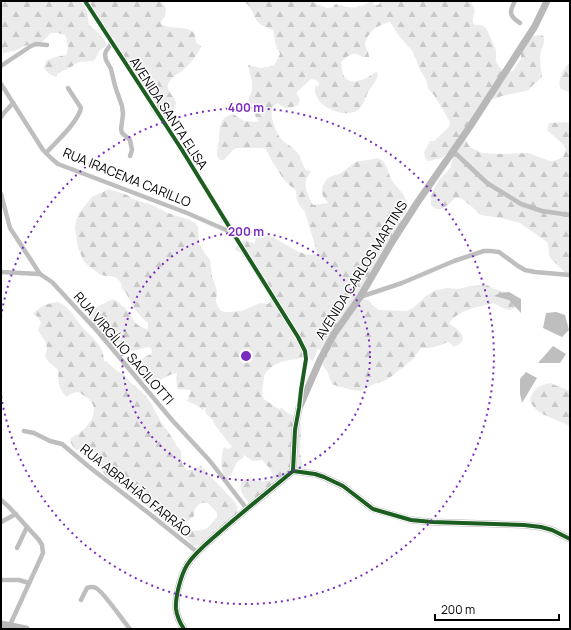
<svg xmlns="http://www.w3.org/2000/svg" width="571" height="630" font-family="Manrope,sans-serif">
<defs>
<pattern id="forest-firs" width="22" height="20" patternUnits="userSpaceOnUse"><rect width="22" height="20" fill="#ebebeb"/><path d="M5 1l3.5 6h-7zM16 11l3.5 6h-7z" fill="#c8c8c8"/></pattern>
</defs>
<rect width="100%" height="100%" fill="#fff"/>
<!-- forest -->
<g fill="url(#forest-firs)" fill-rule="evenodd">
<path d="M1,1H81L87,11L89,25C96,30 102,36 107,44L106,46L99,51L96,58L93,61L79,62L68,69L58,73L56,77L49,74L44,68L46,61L52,58L66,55C69,48 68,43 65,35L58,33H51L41,43L35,46L27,45L14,51L3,53V50H1Z"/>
<path d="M86,1H151L161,2L165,6L166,10L165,16L161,22V24C164,25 167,27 170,27C177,28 185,27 192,31C198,35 192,42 201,46C198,55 189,65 182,71C177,74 171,78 168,84C166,92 175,96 176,103C176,109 171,113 170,118C169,121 169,124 169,127L166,126L154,115L150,108L148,97L140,79L130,68L122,55L115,40L108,33V31L99,23Z"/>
<path d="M244,1H310L327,8L334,7V5L337,4C351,9 358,9 371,1H373L374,5H378L382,1H470C479,14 472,11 473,23L475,25C480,24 482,25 486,28L496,50V62L500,68L508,72L513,71L521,59V49L523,40C529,38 547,28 544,43C543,47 541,51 540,55C540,63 541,70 542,77C538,82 532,84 529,90L502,96L488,101L474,117L469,122L466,127L463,134L466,141L470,147L482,153L501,154L528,153L550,161L557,160L563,157L566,150L563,144L547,130L549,123L564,122L570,123V169L569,171L570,179V275L566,273L550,258C548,252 550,248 547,242L520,223L501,218L481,215L471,206L462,199L458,198H455L448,205L441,209H436L431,205V195L439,180L448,171L451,166L454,152L451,149L442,158L428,161L425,158L424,152L430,141H434L449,127L450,122L434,95L429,90L426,80L420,70L413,52L399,36L390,22C381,24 373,28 368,36C367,38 365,41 365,45C366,49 369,52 369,57H362C354,50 348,55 341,62C342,66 342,71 343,74C349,89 368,78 376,72L378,73C377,81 372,86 368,92C365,98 364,104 359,109C346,121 312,106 315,87L319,85V83L316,80L311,79L297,92V94L300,100L298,105C290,108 284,110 278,103C275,105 272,106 272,110C270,117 276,133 281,139C285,144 292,146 296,151C301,156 302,164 306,170L311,171C309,175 307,177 306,180C304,188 309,198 313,205L328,203C327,201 324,198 323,196C320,190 324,180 330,177C333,175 338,175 341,173C346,170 350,165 356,162C360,160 364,161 368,160C372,160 376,157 380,159C388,163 388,176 393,182C398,189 405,194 407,203C409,214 399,216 401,225L361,298L370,301L371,304L379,310L407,311L413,308L426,296L436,290L448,288L457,289L477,285H487L494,289L512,294L518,303C512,316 502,307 493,303C478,307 458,310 449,323C451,326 455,327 457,329C466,337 464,343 454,347L450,343L448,342C438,346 431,349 421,348L412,360L392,376L384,381L374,384L361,391L351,390L345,388L337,386L332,384L327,371L321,363L322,353L318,348L313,361L311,360L307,356H305L298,359L289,360L281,362L274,365L267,371L264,376L262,394L264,399L277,408L279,409L282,408C287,414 293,415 299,418L301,426L300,454L303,467L298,469L249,503C243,495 238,490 242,480L268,481L270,480L273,476C271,469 267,465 262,460L253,461L244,455L243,458L237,462L231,475L225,480C221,469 220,458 224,447L229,449L232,447L215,425L212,419L206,414L205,407L203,410L196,405L187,401L190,394V390L178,389L176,379L177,373C169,374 165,378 157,382C147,378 138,373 133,362L136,364L143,358L151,354L152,351L151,348L148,347L133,351L119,342C116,343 112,345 109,344C103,344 93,329 91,323C90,319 89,315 88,311H91C95,308 98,306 103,304C113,298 115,298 123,307L124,306C132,316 134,327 148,329V323L142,318L132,305L126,293L122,289L121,283L117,278L111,276H106L99,274L84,262L78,248L75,227L76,221L79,213L92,197L109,189L127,195L133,199L152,205L168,213L190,220L195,223L198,227L199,244L204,252L210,260L212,276L217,291L216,301L217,305L221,311L225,312H229L242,311L260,303L268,304L270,302L269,295L261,285L250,263L243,257L241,253L235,250V248L241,241L246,240L255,244C255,243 255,239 256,238C259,234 268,236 273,237C284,243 303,258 316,254L317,252L305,212L300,206L297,201L296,191L284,180L272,161L266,149L262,148H237L233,150L224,160H220L217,156C217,151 218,145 219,140C220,128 218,118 233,114L244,121L257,122L259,121L248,106L249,98L252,90V82L248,65L261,68L274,66L280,54L276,46L273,30L261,25L256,20L250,7Z"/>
<path d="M570,62V92L561,89C556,81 564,68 570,62Z"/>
<path d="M57,302C69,305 75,319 83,328C89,334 96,340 100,347C103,352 104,357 104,362L106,361L116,370L122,374L127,378L132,384L142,392L151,403L161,422L173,439L176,445L181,451L182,464L187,470H193L200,466H201L234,501L238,508L236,514L200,545L193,546L188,540L124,488L106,476L98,465L97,455L96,452L86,448L76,450C73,446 69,443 71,438C86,431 105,410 86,397C83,395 81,393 78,392C74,392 69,395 66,397C57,385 59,384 58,370L47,360L45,356C50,342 44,342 38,330L41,323L38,317L33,314C40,306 46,304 57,302ZM201,503H208L217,513V517C206,530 208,530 191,531L186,527V523L194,516C194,510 195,507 201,503Z"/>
<path d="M550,383L570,391V426C559,420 540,416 533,406C531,404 531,402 530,400C534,388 538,386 550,383Z"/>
</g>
<!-- water -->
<g fill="#bebebe">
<path d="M509,292L521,299V313L509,300L494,296L500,293Z"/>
<path d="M556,312L565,315L569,330L562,337L543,328L546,313Z"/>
<path d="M553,346L566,354L560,363H538Z"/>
<path d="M526,372L537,378L522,403L520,394V379Z"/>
</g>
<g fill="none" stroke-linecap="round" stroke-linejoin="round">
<!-- street -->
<g stroke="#bebebe" stroke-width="4.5">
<path d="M85,1L182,150L233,233L298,337L302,344L306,355L300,401"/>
<path d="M515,1C509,12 509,16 520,23"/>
<path d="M112,43L106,51L105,55L106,60L111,69L115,86L122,106L123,114L121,129L122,133L130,140L132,150L130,156"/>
<path d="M1,66L31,46L36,44L47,45"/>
<path d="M1,84L43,150L51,158L58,164L187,213L233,233"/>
<path d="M1,117L3,114L13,103"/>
<path d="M453,151L487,183L521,204L542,211L570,215"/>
<path d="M46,153C56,142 78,122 81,108L68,88"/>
<path d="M1,194L10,228L40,274L52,282L99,333L172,420L210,461L247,509"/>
<path d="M1,272L40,274"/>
<path d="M360,297L402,283L454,261L484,251H490L499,252L518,266L525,270L535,272L570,275"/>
<path d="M24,431L34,433L50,441L62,444L88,466L151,515L197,552"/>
<path d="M1,500L9,507L39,540L42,545L43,553L10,625"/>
<path d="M1,522L16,514"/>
<path d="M17,548L27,527"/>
<path d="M1,580H19L29,583"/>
<path d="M81,600L87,588C90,587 92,586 96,588C103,591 123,621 130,629"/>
</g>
<!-- secondary -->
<g stroke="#b8b8b8" stroke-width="7">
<path d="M293,471L315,474L324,477L343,486L373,509L411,520L432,522L524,525L541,527L552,530L570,539"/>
<path d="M1,624L26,629"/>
<path d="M184,629C180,623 177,617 176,609C175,597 181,575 187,565C196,551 210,541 222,530C245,510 269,491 293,471L295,430L299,408L320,360L334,334L360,297L392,242L417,203L469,128L535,26L547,1"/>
</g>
<!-- cycleway casing -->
<g stroke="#fff" stroke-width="6">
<g id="cycleway">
<path d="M85,1L182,150L233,233L298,337L305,351L306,359L301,390L299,408L295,430L293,471C269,491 245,510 222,530C210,541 196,551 187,565C181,575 175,597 176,609C177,617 180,623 184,629"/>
<path d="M293,471L315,474L324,477L343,486L373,509L411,520L432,522L524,525L541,527L552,530L570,539"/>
</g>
</g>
<!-- cycleway -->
<use href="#cycleway" stroke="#1b5e20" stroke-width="4"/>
</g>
<!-- distance rings -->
<g fill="none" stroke="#7b2cbf" stroke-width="2" stroke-dasharray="2 4">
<circle cx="246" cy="356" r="124"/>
<path d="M1 317A248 248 0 1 1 1 395"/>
</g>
<g text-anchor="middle" stroke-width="3" stroke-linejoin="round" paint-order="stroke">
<!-- street labels -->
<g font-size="13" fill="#000" stroke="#fff">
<text transform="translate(169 113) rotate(57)" y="5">AVENIDA SANTA ELISA</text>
<text transform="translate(127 177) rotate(22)" y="5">RUA IRACEMA CARILLO</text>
<text transform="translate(361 270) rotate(-58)" y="5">AVENIDA CARLOS MARTINS</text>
<text transform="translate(124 348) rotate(49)" y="5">RUA VIRGÍLIO SACILOTTI</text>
<text transform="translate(136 490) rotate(39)" y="5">RUA ABRAHÃO FARRÃO</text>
</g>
</g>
<circle cx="246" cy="356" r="6" fill="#7b2cbf" stroke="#fff" stroke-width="2"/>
<g font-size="12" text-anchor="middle" font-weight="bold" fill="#7b2cbf" stroke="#fff" stroke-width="3" stroke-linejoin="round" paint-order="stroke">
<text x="246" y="112">400 m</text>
<text x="246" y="236">200 m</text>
</g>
<!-- border -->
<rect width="571" height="630" fill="none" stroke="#000000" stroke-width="4"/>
<!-- scale -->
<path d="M435 614v6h124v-6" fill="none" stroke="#000000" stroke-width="2"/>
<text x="441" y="614" font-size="12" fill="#000000" stroke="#ffffff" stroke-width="3" paint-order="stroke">200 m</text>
</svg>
